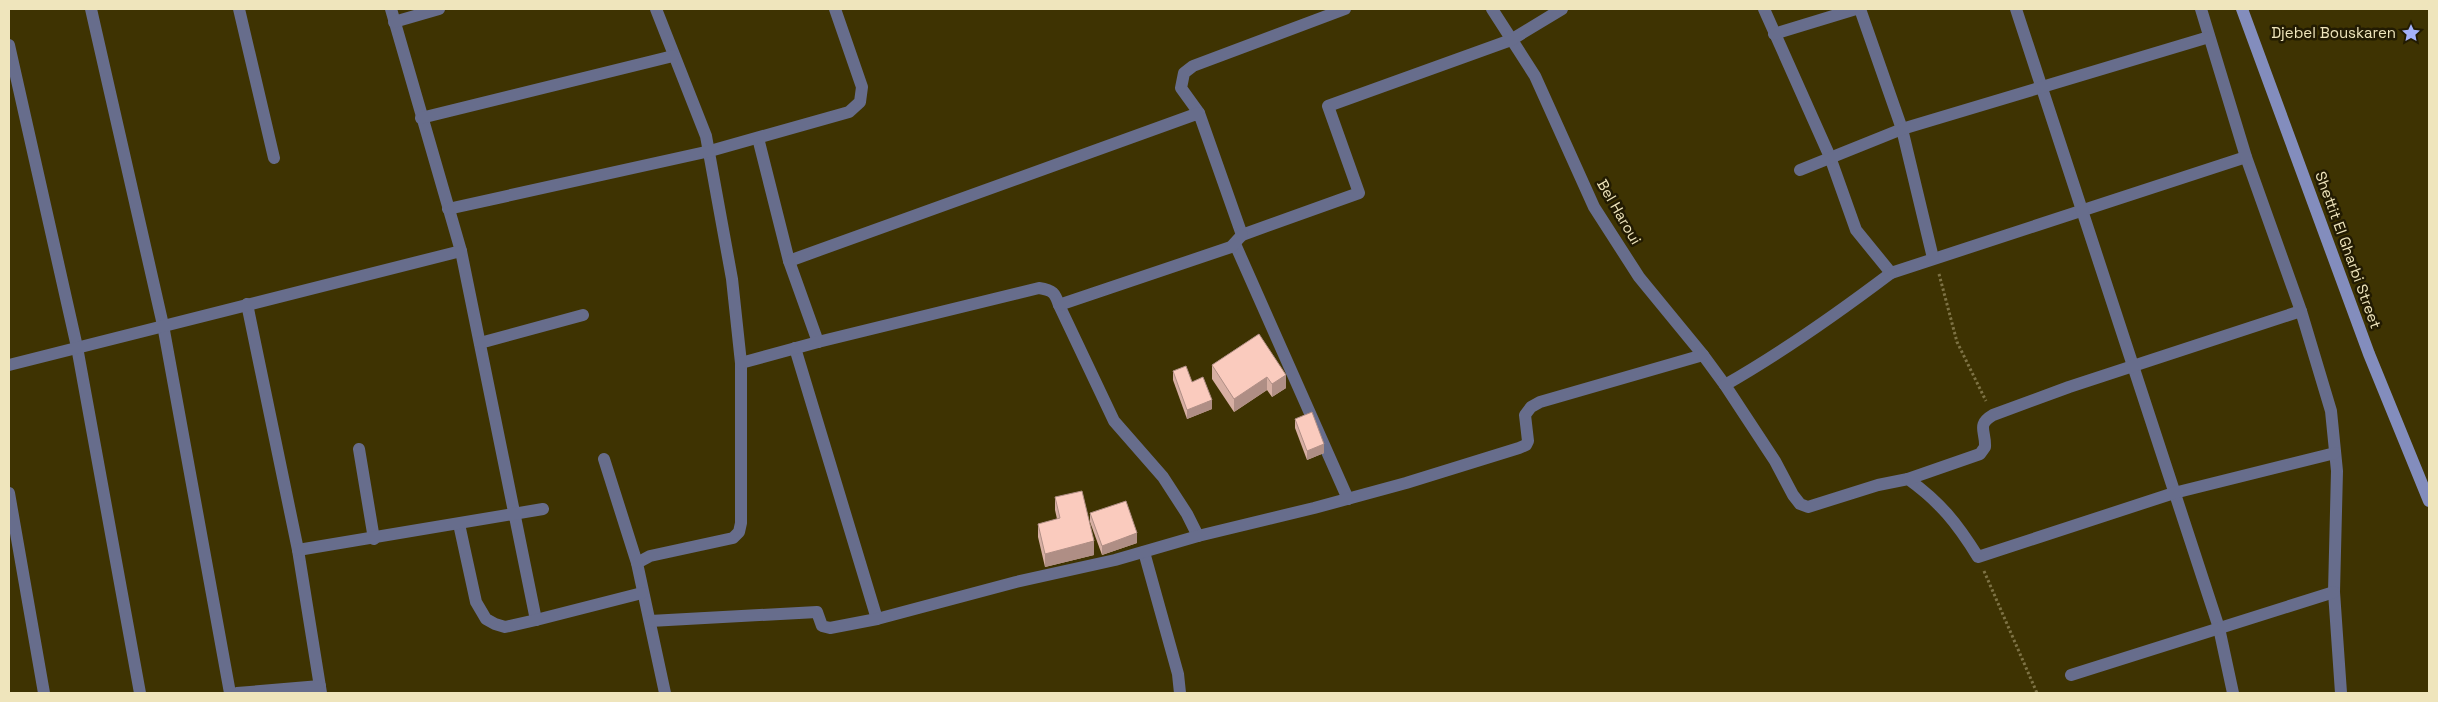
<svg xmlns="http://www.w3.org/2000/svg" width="2438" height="702" font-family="'Space Grotesk',sans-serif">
<rect width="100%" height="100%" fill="#3e3302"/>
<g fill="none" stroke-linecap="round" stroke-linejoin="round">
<!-- path -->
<g stroke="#7e7345" stroke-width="3" stroke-dasharray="2.5 2.5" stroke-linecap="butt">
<path d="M1939,274L1957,342L1986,401"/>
<path d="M1984,571L2037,693"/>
</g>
<!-- street -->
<g stroke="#676d8c" stroke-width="12">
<path d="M91,9L163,325L230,693"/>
<path d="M239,9L274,158"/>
<path d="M391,9L461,251L536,620"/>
<path d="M656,9L706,136L732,279L741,363V523L739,532L733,538L650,556L637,563L665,693"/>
<path d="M1492,9L1535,76L1594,207L1639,277L1703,355L1725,385"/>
<path d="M1764,9L1830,157L1856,230L1891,273L2246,157"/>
<path d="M1860,9L1902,129L1933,258"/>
<path d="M2016,9L2219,628L2233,693"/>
<path d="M2201,9L2246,157L2301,311L2331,411L2337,471L2334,592L2341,693"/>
<path d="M394,22L439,9"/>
<path d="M1774,34L1856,9"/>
<path d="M9,45L77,347L140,693"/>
<path d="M1199,113L1181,88L1184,73L1193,66L1345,9"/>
<path d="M421,118L673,56"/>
<path d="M758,138L789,261"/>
<path d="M1800,170L1902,129L2209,37"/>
<path d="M448,209L710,151L849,112L860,102L862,87L835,9"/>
<path d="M1235,244L1348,499"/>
<path d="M1891,273C1838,313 1783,352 1725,385L1775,461L1793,495L1800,504L1808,507L1878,485L1908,479C1940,502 1957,523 1978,557L2174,493L2335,453"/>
<path d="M247,304L298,550L321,693"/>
<path d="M1059,305L1114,421L1163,477L1187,514L1198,536"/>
<path d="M818,342L789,261L1199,113L1242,235L1359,193L1328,106L1511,40L1562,9"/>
<path d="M480,343L583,315"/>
<path d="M795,348L877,619"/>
<path d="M741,363L818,342L1039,288C1053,290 1055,293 1059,305L1231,247L1242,235"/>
<path d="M9,365L461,251"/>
<path d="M359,449L374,539"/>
<path d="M604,459L637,563"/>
<path d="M1908,479L1980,454L1985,447C1986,431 1976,425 1993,415L2069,387L2301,311"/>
<path d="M9,493L44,693"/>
<path d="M459,524L476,602L486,619L495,624L505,627L536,620L642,593"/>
<path d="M298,550L543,509"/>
<path d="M1144,552L1178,674L1180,693"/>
<path d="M650,621L817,612L822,626L830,628L877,619L1016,582L1115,560L1198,536L1314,508L1406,483L1519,448L1526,445L1528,441L1525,415L1531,407L1540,402L1703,355"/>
<path d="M2071,675L2334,592"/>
<path d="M237,693L320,686"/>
</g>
<!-- secondary -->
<path stroke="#838dbd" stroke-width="12" d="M2242,9L2369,354L2429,501"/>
</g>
<!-- wall -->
<g fill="#d7afa3">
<path d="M1259,334L1286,388L1272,397L1267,390L1234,412L1212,379V365Z"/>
<path d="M1173,371L1192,382L1212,409L1187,419L1173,380Z"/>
<path d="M1295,419L1324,453L1307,460L1295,428Z"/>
<path d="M1055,497L1094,555L1045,567L1038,537V524L1057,519L1055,510Z"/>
<path d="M1090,513L1137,543L1102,555L1090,522Z"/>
</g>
<!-- shaded-wall -->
<g fill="#af8e85">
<path d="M1286,375V388L1272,397V384Z"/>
<path d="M1267,377V390L1234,412V399Z"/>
<path d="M1212,400V409L1187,419V410Z"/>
<path d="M1324,444V453L1307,460V451Z"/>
<path d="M1137,533V543L1102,555V546Z"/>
<path d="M1094,541V555L1045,567V554Z"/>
</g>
<!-- building -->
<g fill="#facbbe" stroke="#af8e85">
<path d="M1259,334L1286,375L1272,384L1267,377L1234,399L1212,365Z"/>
<path d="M1186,366L1192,382L1203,377L1212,400L1187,410L1173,371Z"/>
<path d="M1312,412L1324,444L1307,451L1295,419Z"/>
<path d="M1082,491L1094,541L1045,554L1038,524L1060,518L1055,497Z"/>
<path d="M1126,501L1137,533L1102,546L1090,513Z"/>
</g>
<!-- icons -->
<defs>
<g id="sight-bare" transform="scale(1.5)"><path d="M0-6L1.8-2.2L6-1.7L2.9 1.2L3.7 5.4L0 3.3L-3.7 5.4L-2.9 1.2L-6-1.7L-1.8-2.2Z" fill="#a4b2fc" stroke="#221b02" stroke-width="2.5" paint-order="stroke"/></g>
</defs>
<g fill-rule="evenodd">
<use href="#sight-bare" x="2411" y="33"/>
</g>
<g text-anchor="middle" stroke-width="5" stroke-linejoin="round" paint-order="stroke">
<!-- poi labels -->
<g font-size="15" fill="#efe5bc" stroke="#221b02" text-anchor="end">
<text x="2396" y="38">Djebel Bouskaren</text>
</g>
<!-- street labels -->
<g font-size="15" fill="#efe5bc" stroke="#221b02">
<text transform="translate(1619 212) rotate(60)" y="5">Bel Haroui</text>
<text transform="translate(2348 250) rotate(70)" y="5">Shettit El Gharbi Street</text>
</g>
</g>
<!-- border -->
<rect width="2438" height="702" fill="none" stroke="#efe5bc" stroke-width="20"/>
</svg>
